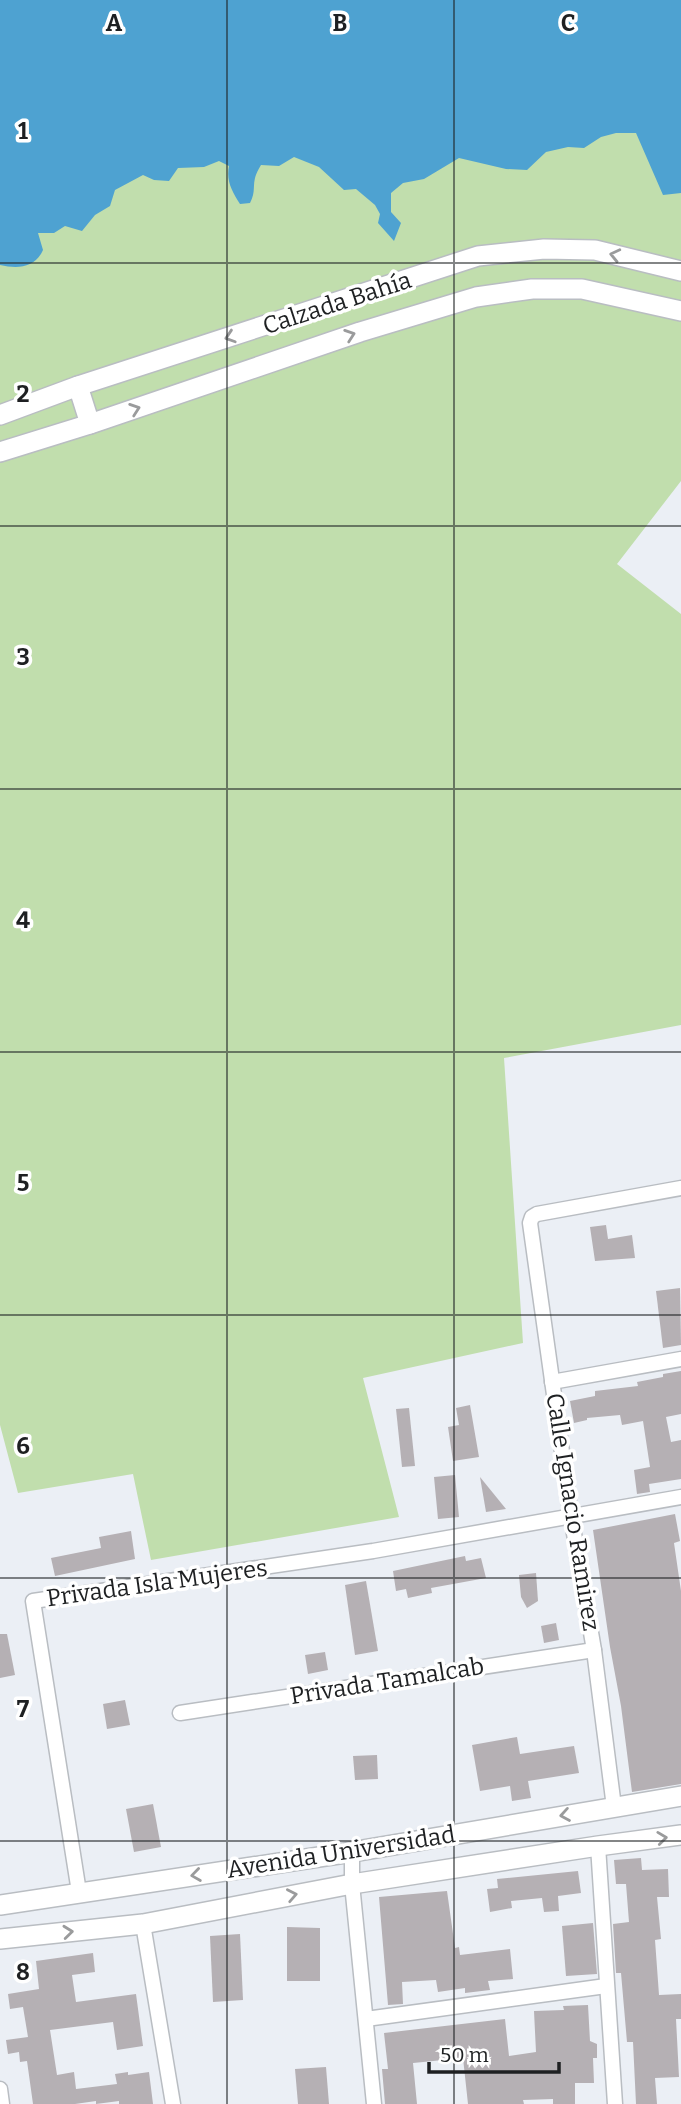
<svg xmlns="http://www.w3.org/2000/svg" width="681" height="2104" font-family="Bitter,serif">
<rect width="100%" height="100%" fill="#ebeff5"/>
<!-- green -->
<path fill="#c1dead" d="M0,0H681V481L617,564L681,614V1025L504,1058L523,1343L363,1378L399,1517L151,1560L133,1474L18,1493L0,1425Z"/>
<!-- water -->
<path fill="#4ea2d1" d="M0,0H681V193L663,195L636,133H616L601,137L584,148L568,147L546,152L527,170L506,169L459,158L424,179L403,183L391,193V212L401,223L394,241L378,223L380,214L375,205L356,189L344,190L319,167L294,157L279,166L261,165C249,184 258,188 250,203L240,204C232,191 226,181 229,166L219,161L204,167L178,168L169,181L154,180L143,175L115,190L110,206L95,215L82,231L65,226L54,233H38L43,250C35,268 18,269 0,265Z"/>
<!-- building -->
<g fill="#b5b0b4">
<path d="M606,1225L608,1239L632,1235L635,1258L595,1261L590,1227Z"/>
<path d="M680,1288L681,1345L663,1348L656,1291Z"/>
<path d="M681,1371V1414L666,1417L671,1442L681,1440V1479L649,1484L650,1492L637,1494L634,1470L650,1467L643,1421L622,1425L620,1415L587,1418V1420L574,1423L570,1401L595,1396V1391L638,1386L637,1382L663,1377V1374Z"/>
<path d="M470,1405L479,1457L453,1461L448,1427L459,1425L456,1408Z"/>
<path d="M409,1408L415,1466L402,1467L396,1409Z"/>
<path d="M455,1475L459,1517L438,1519L434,1477Z"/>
<path d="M480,1477L506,1509L486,1512Z"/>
<path d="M675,1514L680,1541L674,1543L681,1591V1784L632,1792L621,1706L610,1647L593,1530Z"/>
<path d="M131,1531L135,1559L55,1576L51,1558L101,1548L99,1537Z"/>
<path d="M465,1556L466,1561L481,1558L486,1578L431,1588L432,1593L408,1598L406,1589L396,1591L393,1571Z"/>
<path d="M536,1573L538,1601L527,1608L521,1597L519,1575Z"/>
<path d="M366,1581L378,1651L355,1655L345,1585Z"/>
<path d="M556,1623L559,1640L544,1643L541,1626Z"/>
<path d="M0,1634H7L15,1675L0,1678Z"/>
<path d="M325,1652L328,1670L308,1674L305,1655Z"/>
<path d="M125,1700L130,1725L107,1729L103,1704Z"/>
<path d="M517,1737L520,1754L574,1746L579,1773L528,1781L531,1798L512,1801L510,1786L480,1791L472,1745Z"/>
<path d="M377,1755L378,1779L355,1780L353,1756Z"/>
<path d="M153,1804L161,1847L134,1852L126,1809Z"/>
<path d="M641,1858L642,1870L668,1869L669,1897H657L661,1939L655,1940L659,1995L681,1994V2019H676L679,2077L655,2078L657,2104H636L633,2042H627L621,1973H616L613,1924L629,1922L626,1884H616L614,1860Z"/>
<path d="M578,1871L581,1893L558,1896L559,1911L544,1912L542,1898L511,1901L512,1908L490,1912L487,1889L498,1888L497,1879Z"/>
<path d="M447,1891L455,1948L459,1947L460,1955L510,1949L513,1979L488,1981L490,1990L465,1993V1988L438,1992L436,1980L402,1982L403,2004L388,2005L379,1897Z"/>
<path d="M593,1923L597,1974L566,1976L562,1926Z"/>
<path d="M287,1927L320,1928V1981H287Z"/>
<path d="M240,1934L243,2000L213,2002L210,1936Z"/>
<path d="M93,1953L95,1972L72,1975L76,2002L136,1994L143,2046L117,2050L113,2022L50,2030L57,2075L74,2072L76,2089L117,2084L115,2074L128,2072V2075L149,2072L153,2104H119V2101L96,2104V2101L75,2104H33L27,2061L20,2062L19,2052L8,2054L6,2040L28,2037L23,2007L10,2009L8,1994L39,1989L36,1961Z"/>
<path d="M588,2005L590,2041L597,2044V2058H593L594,2083H575V2104H553V2099L523,2100L524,2104H468L463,2058L413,2063L417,2104H385L382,2069H388L384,2033L505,2019L509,2056L536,2052L534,2011L564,2010L563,2006Z"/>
<path d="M326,2067L329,2104H298L295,2069Z"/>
</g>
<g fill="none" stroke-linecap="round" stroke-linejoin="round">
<!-- minor casing -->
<g stroke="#b9bdc2" stroke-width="17">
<g id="minor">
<path d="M552,1382L681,1359"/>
<path d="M180,1713L594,1650"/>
<path d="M614,1807L594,1650L571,1516L530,1223L532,1217L537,1214L681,1188"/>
<path d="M598,1846L615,2104"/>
<path d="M352,1852V1884L374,2104"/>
<path d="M79,1892L33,1601L373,1551L681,1497"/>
<path d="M143,1924L173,2104"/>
<path d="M366,2019L606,1986"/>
<path d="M0,2089L2,2104"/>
</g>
</g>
<!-- secondary casing -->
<g stroke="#b9bdc2" stroke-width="22">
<g id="secondary">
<path d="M78,386L90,424"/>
<path d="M0,415L78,386L478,256L544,249L595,250L681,271"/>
<path d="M0,452L90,424L360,332L476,297L532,289H582L681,311"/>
<path d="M0,1905L352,1852L681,1796"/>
<path d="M0,1939L143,1924L352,1884L598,1846L681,1835"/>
</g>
</g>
<!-- minor -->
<use href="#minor" stroke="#fff" stroke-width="14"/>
<!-- secondary -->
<use href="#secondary" stroke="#fff" stroke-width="19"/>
</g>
<!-- one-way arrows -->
<defs><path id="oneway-chevron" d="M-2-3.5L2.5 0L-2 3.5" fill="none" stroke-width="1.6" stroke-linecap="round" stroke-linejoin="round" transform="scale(1.75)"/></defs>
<g stroke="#9a9b9c">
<use href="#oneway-chevron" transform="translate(615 255) rotate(-167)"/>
<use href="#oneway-chevron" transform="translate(350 335) rotate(-19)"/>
<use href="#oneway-chevron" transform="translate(230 337) rotate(162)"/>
<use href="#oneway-chevron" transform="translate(135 409) rotate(-19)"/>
<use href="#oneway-chevron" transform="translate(565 1815) rotate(170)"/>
<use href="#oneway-chevron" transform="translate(662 1838) rotate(-7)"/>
<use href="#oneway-chevron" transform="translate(196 1875) rotate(172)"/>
<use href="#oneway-chevron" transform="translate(292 1895) rotate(-11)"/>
<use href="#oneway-chevron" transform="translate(68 1932) rotate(-6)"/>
</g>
<!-- grid -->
<path fill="none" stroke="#1e2022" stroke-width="2" stroke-opacity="0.55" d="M227,0V2104M454,0V2104M0,263H681M0,526H681M0,789H681M0,1052H681M0,1315H681M0,1578H681M0,1841H681"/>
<g text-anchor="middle" stroke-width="7" stroke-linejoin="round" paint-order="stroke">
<!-- street labels -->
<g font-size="24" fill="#1e2022" stroke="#fff">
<text transform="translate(337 303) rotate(-18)" y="8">Calzada Bahía</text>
<text transform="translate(573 1512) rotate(81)" y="8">Calle Ignacio Ramirez</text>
<text transform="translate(157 1583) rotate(-8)" y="8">Privada Isla Mujeres</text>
<text transform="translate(387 1681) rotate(-9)" y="8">Privada Tamalcab</text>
<text transform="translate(341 1852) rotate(-9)" y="8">Avenida Universidad</text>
</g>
</g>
<g font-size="23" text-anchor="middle" font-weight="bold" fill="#1e2022" stroke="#fff" stroke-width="7" stroke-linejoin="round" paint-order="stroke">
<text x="114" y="31">A</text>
<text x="340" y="31">B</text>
<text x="568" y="31">C</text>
<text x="23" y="139">1</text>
<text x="23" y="402">2</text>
<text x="23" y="665">3</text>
<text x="23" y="928">4</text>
<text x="23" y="1191">5</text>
<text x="23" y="1454">6</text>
<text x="23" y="1717">7</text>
<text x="23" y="1980">8</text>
</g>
<!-- scale -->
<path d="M429 2062v10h130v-10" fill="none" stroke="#1e2022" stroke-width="3.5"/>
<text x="440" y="2062" font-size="21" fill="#1e2022" stroke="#ffffff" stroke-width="5" paint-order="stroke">50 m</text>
</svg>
